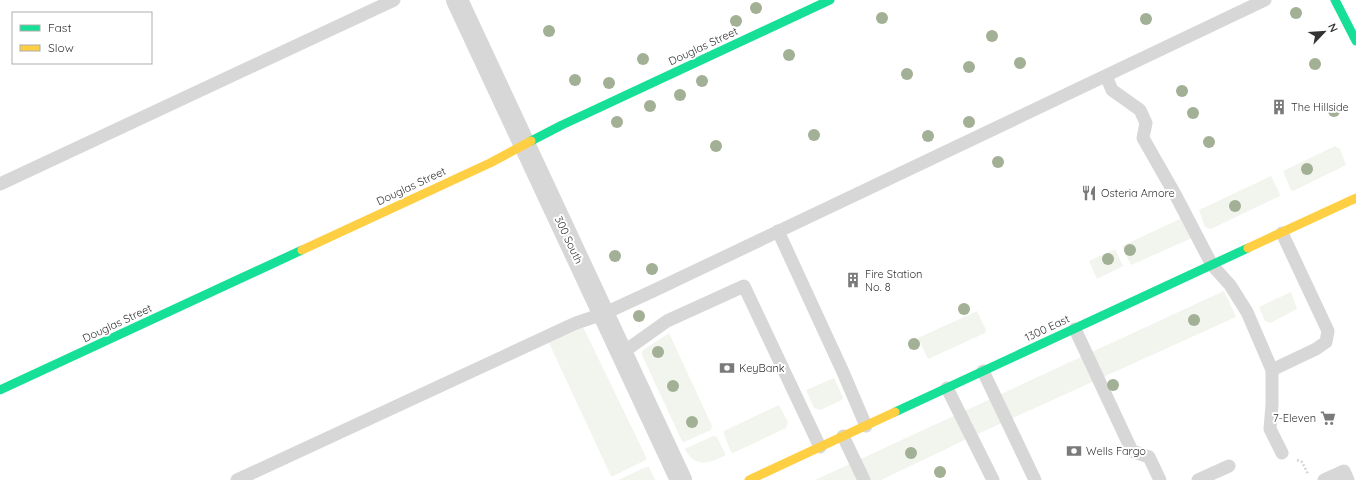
<svg xmlns="http://www.w3.org/2000/svg" width="1356" height="480" font-family="Quicksand,sans-serif">
<rect width="100%" height="100%" fill="#fff"/>
<!-- green -->
<g fill="#f1f5ed">
<path d="M1335,146L1340,149L1346,165L1293,191L1291,190L1283,171Z"/>
<path d="M1271,176L1279,192L1280,196L1211,229L1205,227L1199,210Z"/>
<path d="M1180,219L1193,234L1192,238L1131,265L1122,246Z"/>
<path d="M1115,249L1123,266L1097,279L1089,261Z"/>
<path d="M1224,291L1236,317L971,437L881,480H815Z"/>
<path d="M1291,292L1297,309L1270,323L1265,321L1259,307Z"/>
<path d="M977,311L986,330L985,333L928,359L918,338Z"/>
<path d="M583,327L646,457V460L613,476H611L549,343Z"/>
<path d="M669,333L712,426L711,430L684,442L682,441L642,355V351Z"/>
<path d="M834,378L843,398L842,400L820,410L814,408L806,390Z"/>
<path d="M779,405L788,422L786,428L733,453L731,452L724,435V431Z"/>
<path d="M713,436L717,437L726,455C710,463 695,469 685,449Z"/>
<path d="M649,467L655,480H618L644,468Z"/>
</g>
<g fill="none" stroke-linecap="round" stroke-linejoin="round">
<!-- path -->
<path stroke="#d6d6d6" stroke-width="2.5" stroke-dasharray="2 2" stroke-linecap="butt" d="M1297,460L1302,462L1308,474"/>
<!-- lane -->
<g stroke="#d7d7d7" stroke-width="13">
<path d="M1106,76L1112,90L1140,110L1146,123L1143,138L1176,196L1212,265L1230,285L1247,312L1272,370V405L1270,429L1282,453"/>
<path d="M0,184L394,0"/>
<path d="M778,231L843,372L866,426"/>
<path d="M1075,329L1132,451L1149,457L1160,480"/>
<path d="M622,353L667,321L744,286L820,447"/>
<path d="M1272,370L1316,349L1326,342L1328,331L1282,233"/>
<path d="M983,371L1035,480"/>
<path d="M947,388L993,480"/>
<path d="M843,436L864,480"/>
<path d="M237,480L576,323L603,314L653,291L1265,0"/>
<path d="M1198,480L1229,466"/>
<path d="M1324,480L1344,471L1348,480"/>
</g>
<!-- street -->
<path stroke="#d7d7d7" stroke-width="22" d="M457,0L681,480"/>
<!-- fast -->
<g stroke="#16e098" stroke-width="9">
<path d="M1335,0L1356,41"/>
<path d="M531,141L562,125L830,0"/>
<path d="M0,390L302,250"/>
<path d="M895,412L1248,248"/>
</g>
<!-- slow -->
<g stroke="#ffcf43" stroke-width="9">
<path d="M1248,248L1356,198"/>
<path d="M302,250L490,163L531,141"/>
<path d="M749,480L895,412"/>
</g>
</g>
<!-- trees -->
<g fill="#a2b095">
<circle cx="756" cy="8" r="6"/>
<circle cx="1296" cy="13" r="6"/>
<circle cx="882" cy="18" r="6"/>
<circle cx="1146" cy="19" r="6"/>
<circle cx="736" cy="21" r="6"/>
<circle cx="549" cy="31" r="6"/>
<circle cx="992" cy="36" r="6"/>
<circle cx="789" cy="55" r="6"/>
<circle cx="643" cy="59" r="6"/>
<circle cx="1020" cy="63" r="6"/>
<circle cx="1315" cy="64" r="6"/>
<circle cx="969" cy="67" r="6"/>
<circle cx="907" cy="74" r="6"/>
<circle cx="575" cy="80" r="6"/>
<circle cx="702" cy="81" r="6"/>
<circle cx="609" cy="83" r="6"/>
<circle cx="1182" cy="91" r="6"/>
<circle cx="680" cy="95" r="6"/>
<circle cx="650" cy="106" r="6"/>
<circle cx="1334" cy="111" r="6"/>
<circle cx="1193" cy="113" r="6"/>
<circle cx="617" cy="122" r="6"/>
<circle cx="969" cy="122" r="6"/>
<circle cx="814" cy="135" r="6"/>
<circle cx="928" cy="136" r="6"/>
<circle cx="1209" cy="142" r="6"/>
<circle cx="716" cy="146" r="6"/>
<circle cx="998" cy="162" r="6"/>
<circle cx="1307" cy="169" r="6"/>
<circle cx="1235" cy="206" r="6"/>
<circle cx="1130" cy="250" r="6"/>
<circle cx="615" cy="256" r="6"/>
<circle cx="1108" cy="259" r="6"/>
<circle cx="652" cy="269" r="6"/>
<circle cx="964" cy="309" r="6"/>
<circle cx="639" cy="316" r="6"/>
<circle cx="1194" cy="320" r="6"/>
<circle cx="914" cy="344" r="6"/>
<circle cx="658" cy="352" r="6"/>
<circle cx="1113" cy="385" r="6"/>
<circle cx="673" cy="386" r="6"/>
<circle cx="692" cy="422" r="6"/>
<circle cx="911" cy="453" r="6"/>
<circle cx="940" cy="472" r="6"/>
</g>
<!-- icons -->
<defs>
<g id="building-bare" transform="scale(1.2)"><path d="M-4-6H4V6H1V3H-1V6H-4ZM-2.5-4.3h1.7v1.8h-1.7ZM.8-4.3h1.7v1.8H.8ZM-2.5-1h1.7V.8h-1.7ZM.8-1h1.7V.8H.8Z" fill="#7a7a7a" stroke="#fff" stroke-width="2.5" paint-order="stroke"/></g>
<g id="restaurant-bare" transform="scale(1.2)"><path d="M-5-6h1v4h1v-4h1v4h1v-4h1v5L-1.5 .5V6h-2V.5L-5-1ZM5-6V6H3V1.5H1.5Q1.5-4 5-6Z" fill="#7a7a7a" stroke="#fff" stroke-width="2.5" paint-order="stroke"/></g>
<g id="bank-bare" transform="scale(1.2)"><path d="M-6-4H6V4H-6ZM0-2.3a2.3 2.3 0 1 0 0 4.6a2.3 2.3 0 1 0 0-4.6Z" fill="#7a7a7a" stroke="#fff" stroke-width="2.5" paint-order="stroke"/></g>
<g id="supermarket-bare" transform="scale(1.2)"><path d="M-6-5.5h2.5l.6 2H6L4.5 2H-2.5L-4.4-4H-6ZM-1.5 3.2a1.3 1.3 0 1 0 .1 0ZM3 3.2a1.3 1.3 0 1 0 .1 0Z" fill="#7a7a7a" stroke="#fff" stroke-width="2.5" paint-order="stroke"/></g>
</defs>
<g fill-rule="evenodd">
<use href="#building-bare" x="1279" y="107"/>
<use href="#restaurant-bare" x="1089" y="193"/>
<use href="#building-bare" x="853" y="280"/>
<use href="#bank-bare" x="727" y="368"/>
<use href="#supermarket-bare" x="1328" y="418"/>
<use href="#bank-bare" x="1074" y="451"/>
</g>
<g text-anchor="middle" stroke-width="4" stroke-linejoin="round" paint-order="stroke">
<!-- street labels -->
<g font-size="11" fill="#333" stroke="#fff">
<text transform="translate(703 46) rotate(-25)" y="4">Douglas Street</text>
<text transform="translate(411 186) rotate(-25)" y="4">Douglas Street</text>
<text transform="translate(569 240) rotate(65)" y="4">300 South</text>
<text transform="translate(117 323) rotate(-25)" y="4">Douglas Street</text>
<text transform="translate(1047 328) rotate(-25)" y="4">1300 East</text>
</g>
<!-- poi labels -->
<g font-size="11" fill="#333" stroke="#fff" text-anchor="start">
<text x="1291" y="111">The Hillside</text>
<text x="1101" y="197">Osteria Amore</text>
<text x="865" y="278">Fire Station<tspan x="865" dy="13">No. 8</tspan></text>
<text x="739" y="372">KeyBank</text>
<text x="1316" y="422" text-anchor="end">7-Eleven</text>
<text x="1086" y="455">Wells Fargo</text>
</g>
</g>
<!-- legend -->
<rect x="12" y="12" width="140" height="52" fill="#ffffff" stroke="#adadad"/>
<rect x="20" y="25" width="20" height="6" fill="#16e098" stroke="#adadad"/>
<text x="48" y="32" font-size="12" fill="#333333">Fast</text>
<rect x="20" y="45" width="20" height="6" fill="#ffcf43" stroke="#adadad"/>
<text x="48" y="52" font-size="12" fill="#333333">Slow</text>
<!-- north arrow -->
<g transform="translate(1324 32) rotate(65)" stroke="#ffffff" stroke-width="3" paint-order="stroke">
<path d="M0-3L7 15L0 10L-7 15Z" fill="#333333"/>
<text y="-6" font-size="11" font-weight="bold" text-anchor="middle" fill="#333333">N</text>
</g>
</svg>
